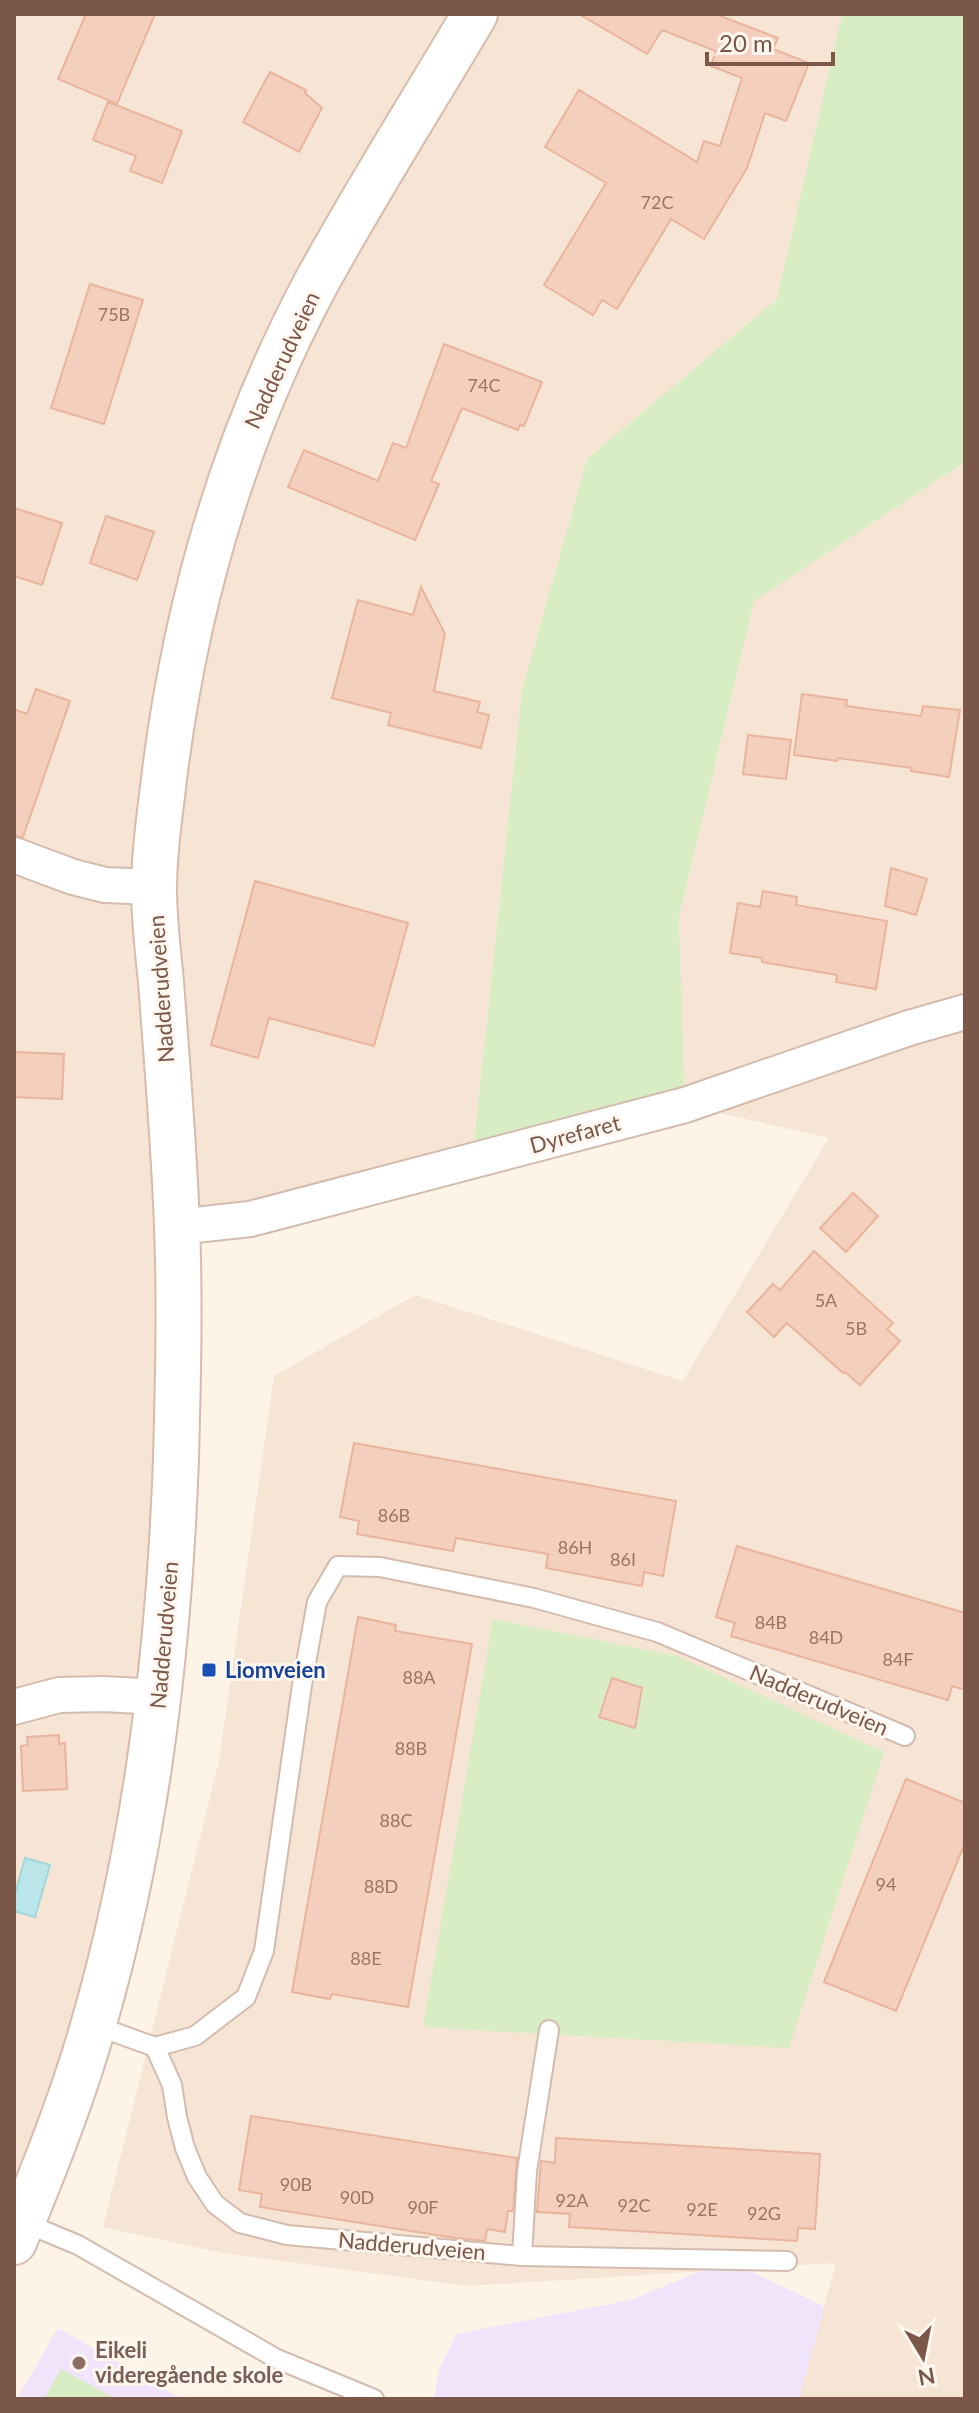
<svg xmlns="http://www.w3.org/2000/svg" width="979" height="2413" font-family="Lato,sans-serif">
<rect width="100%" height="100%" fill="#fef3e7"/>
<!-- residential -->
<g fill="#f6e4d5">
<path d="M14,14H842L777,299L587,459L522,690L472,1161L177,1228L139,1844L14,2239Z"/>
<path d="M965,462V2399H799L836,2263L467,2286L222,2253L103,2227L219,1761L274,1376L415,1295L683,1381L829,1138L685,1105L679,917L754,601Z"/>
</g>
<!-- education -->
<g fill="#f0e3fa">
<path d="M727,2260L825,2307L799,2399H434L439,2370L456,2334L631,2300Z"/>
<path d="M58,2328L182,2399H17Z"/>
</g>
<!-- green -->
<g fill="#d8edc4">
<path d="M842,14H965V462L754,601L679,917L685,1105L472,1161L522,690L587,459L777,299Z"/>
<path d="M493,1619L677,1656L884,1752L789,2048L423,2027Z"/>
<path d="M61,2369L116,2399H44Z"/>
</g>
<!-- water -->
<path fill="#bae6e9" stroke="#9fd7dc" stroke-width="2" d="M25,1858L50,1865L35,1917L14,1911V1898Z"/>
<!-- building -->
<g fill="#f5cfbd" stroke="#e9b49c" stroke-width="2">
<path d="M86,14H155L117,104L58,79Z"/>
<path d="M579,14H715L778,38L773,49L809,63L786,121L765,113L747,168L704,239L671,219L617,309L602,300L593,315L544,285L606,183L545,147L579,90L697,162L704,141L720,146L742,78L711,66L716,51L662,30L647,54Z"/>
<path d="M270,72L306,90L305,93L322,108L299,152L243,122Z"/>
<path d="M108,102L182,131L162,183L130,171L136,156L93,140Z"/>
<path d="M90,284L143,300L104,424L51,408Z"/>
<path d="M444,344L542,382L524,426L520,425L518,430L462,408L431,481L439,484L415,540L288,487L304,450L378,481L393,443L406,448Z"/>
<path d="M14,508L62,523L42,585L14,576Z"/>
<path d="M106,516L154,532L137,580L90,563Z"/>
<path d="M421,587L445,634L434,691L480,702L477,712L489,715L481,748L388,725L391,713L332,698L358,600L413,615Z"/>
<path d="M36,689L70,701L23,837L14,836V709L27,714Z"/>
<path d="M802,694L847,700L846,706L921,716L923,706L960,710L949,777L911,771L912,768L838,758L837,761L794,755Z"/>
<path d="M748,735L791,740L786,779L743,774Z"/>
<path d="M891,868L927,879L916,915L885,906Z"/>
<path d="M255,881L408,923L374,1046L269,1018L258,1058L211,1045Z"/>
<path d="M763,891L797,897L796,905L887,921L876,989L836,982L837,975L762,962V958L730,953L738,903L760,907Z"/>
<path d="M14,1052L64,1054L62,1099L14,1097Z"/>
<path d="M853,1193L878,1216L846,1252L820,1228Z"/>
<path d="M814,1251L893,1323L887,1329L900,1341L860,1385L845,1372L843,1373L787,1323L774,1337L747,1312L773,1284L780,1290Z"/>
<path d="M354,1443L676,1501L663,1576L644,1572L642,1586L546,1568L548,1554L456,1538L453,1551L357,1534L359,1521L340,1517Z"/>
<path d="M737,1546L965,1613V1690L952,1686L948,1700L731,1636L735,1623L716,1617Z"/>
<path d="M358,1617L396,1625L395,1631L472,1644L408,2007L332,1994L330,1999L292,1992Z"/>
<path d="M612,1678L642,1688L635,1728L599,1717Z"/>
<path d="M59,1735V1744L65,1743L67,1789L23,1791L21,1746L28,1745L27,1737Z"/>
<path d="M906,1779L965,1803V1843L896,2011L824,1982Z"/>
<path d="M251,2116L517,2158L513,2211H508L505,2232L487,2229L485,2241L455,2238L260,2207L262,2194L239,2190Z"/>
<path d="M556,2138L820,2154L815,2229L798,2228L797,2241L569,2227L570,2214L537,2212L541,2161L555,2163Z"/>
</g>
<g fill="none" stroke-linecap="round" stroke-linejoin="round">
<!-- service casing -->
<g stroke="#d3bcae" stroke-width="22">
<g id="service">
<path d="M94,2025L155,2047L195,2036L246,1997L264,1951L302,1685L317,1602L338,1566L380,1567L534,1598L657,1632L905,1736"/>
<path d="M155,2047L172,2085L177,2117L185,2148L197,2177L215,2204L240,2223L287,2235L522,2256L787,2261"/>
<path d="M23,2222L78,2245L277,2359L374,2399"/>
<path d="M522,2256L527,2171L549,2030"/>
</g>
</g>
<!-- minor casing -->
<g stroke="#d3bcae" stroke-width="38">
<g id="minor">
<path d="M14,855L73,877L105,885L154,887"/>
<path d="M177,1227L250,1219L685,1105L909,1028L965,1012"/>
<path d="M14,1707L59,1695L103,1694L160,1697"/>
</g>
</g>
<!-- secondary casing -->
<g stroke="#d7bbab" stroke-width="48">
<path id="secondary" d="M14,2242C44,2171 73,2098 94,2023C147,1839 169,1650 176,1459C178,1382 180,1304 177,1226C174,1145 167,1063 161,982C158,951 154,920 154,889C154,858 158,826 162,796C182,618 231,443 315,285C365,193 422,104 475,14"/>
</g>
<!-- service -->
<use href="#service" stroke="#fff" stroke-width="18"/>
<!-- minor -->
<use href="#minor" stroke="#fff" stroke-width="34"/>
<!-- secondary -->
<use href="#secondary" stroke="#fff" stroke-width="44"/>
</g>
<!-- markers -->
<rect fill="#1a4fb4" stroke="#fff7ef" stroke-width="3" x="201" y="1662" width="16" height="16" rx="4"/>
<circle fill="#8d6e63" stroke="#fff7ef" stroke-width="3" cx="79" cy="2363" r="8"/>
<g text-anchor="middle" stroke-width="6" stroke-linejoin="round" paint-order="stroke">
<!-- number labels -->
<g font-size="18" fill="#997566">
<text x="657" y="209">72C</text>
<text x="114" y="321">75B</text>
<text x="484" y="392">74C</text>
<text x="826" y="1307">5A</text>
<text x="856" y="1335">5B</text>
<text x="394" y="1522">86B</text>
<text x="575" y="1554">86H</text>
<text x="623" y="1566">86I</text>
<text x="771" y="1629">84B</text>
<text x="826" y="1644">84D</text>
<text x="898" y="1666">84F</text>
<text x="419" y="1684">88A</text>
<text x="411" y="1755">88B</text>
<text x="396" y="1827">88C</text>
<text x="886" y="1891">94</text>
<text x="381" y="1893">88D</text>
<text x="366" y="1965">88E</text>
<text x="296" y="2191">90B</text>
<text x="357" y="2204">90D</text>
<text x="572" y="2207">92A</text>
<text x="634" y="2212">92C</text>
<text x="423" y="2214">90F</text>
<text x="702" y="2216">92E</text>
<text x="764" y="2220">92G</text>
</g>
<!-- street labels -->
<g font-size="22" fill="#7a5749" stroke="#fff7ef">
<text transform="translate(282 360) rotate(-65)" y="8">Nadderudveien</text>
<text transform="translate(161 989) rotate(-94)" y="8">Nadderudveien</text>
<text transform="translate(575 1134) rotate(-15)" y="8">Dyrefaret</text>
<text transform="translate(164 1635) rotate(-85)" y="8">Nadderudveien</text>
<text transform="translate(819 1700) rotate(23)" y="8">Nadderudveien</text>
<text transform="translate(412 2246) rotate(5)" y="8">Nadderudveien</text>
</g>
<!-- transit labels -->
<g font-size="22" font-weight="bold" fill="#164399" stroke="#fff7ef" text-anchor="start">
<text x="225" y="1678">Liomveien</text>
</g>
<!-- education labels -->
<g font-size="22" font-weight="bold" fill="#785e54" stroke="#fff7ef" text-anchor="start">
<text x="95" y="2358">Eikeli<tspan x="95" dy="25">videregående skole</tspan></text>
</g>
</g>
<!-- border -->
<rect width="979" height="2413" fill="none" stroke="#7a5749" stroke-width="32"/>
<!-- north arrow -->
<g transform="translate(923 2357) rotate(170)" stroke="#fff7ef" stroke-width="6" paint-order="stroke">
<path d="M0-6L14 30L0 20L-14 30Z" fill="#7a5749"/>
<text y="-12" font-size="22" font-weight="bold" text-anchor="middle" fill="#7a5749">N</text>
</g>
<!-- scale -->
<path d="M707 52v12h126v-12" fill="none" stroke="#7a5749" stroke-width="4"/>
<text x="719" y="52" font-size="24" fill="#7a5749" stroke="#fff7ef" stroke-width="6" paint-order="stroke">20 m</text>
</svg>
